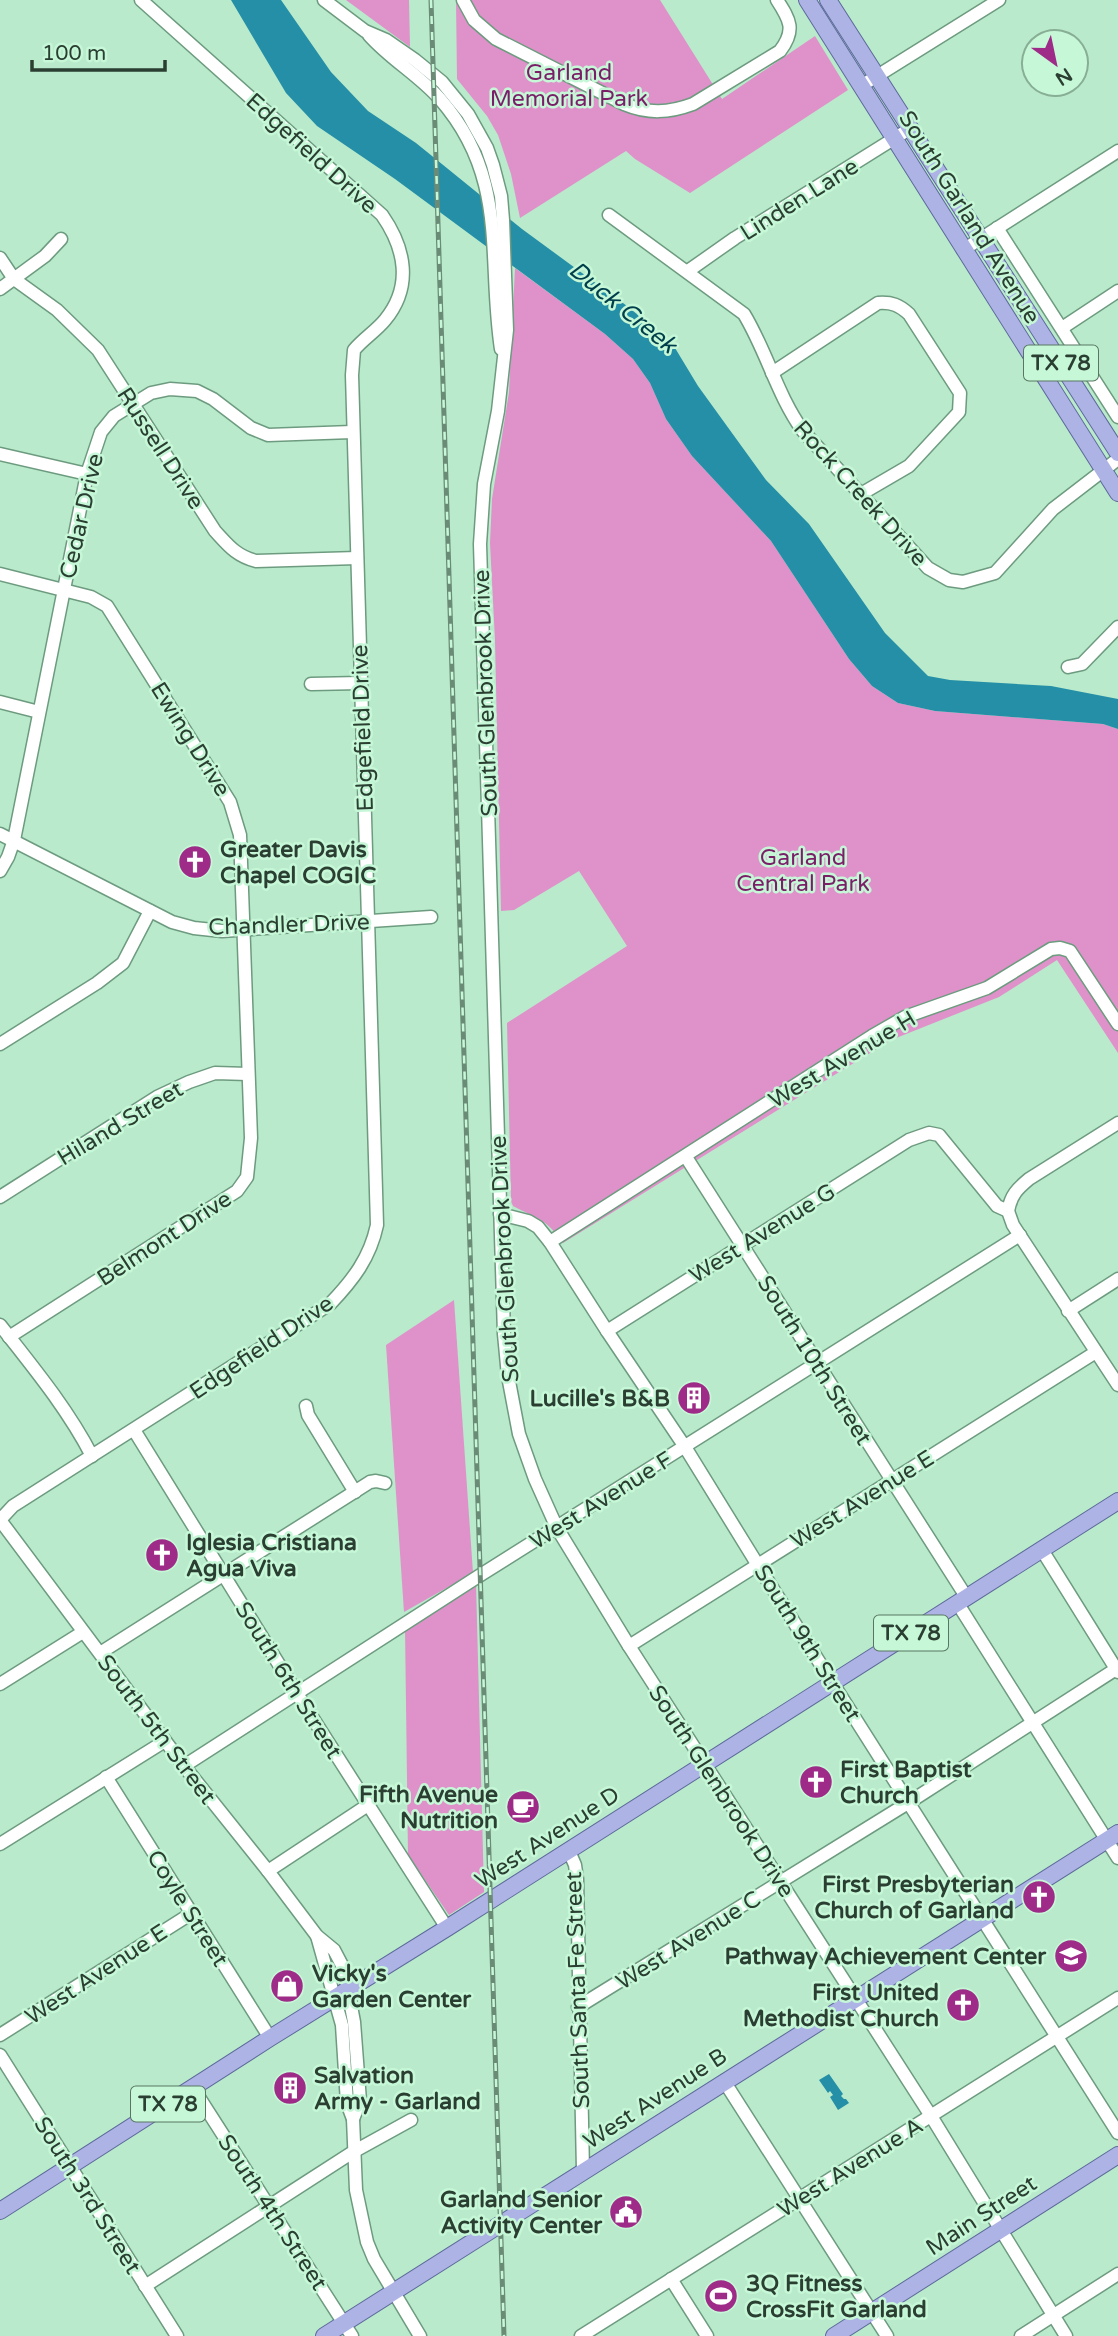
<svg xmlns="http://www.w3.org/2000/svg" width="1118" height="2336" font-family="'Varela Round',sans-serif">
<rect width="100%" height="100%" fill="#b9eacb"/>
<!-- green -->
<g fill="#df91ca">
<path d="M346,0H409L410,47Z"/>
<path d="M456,0H660L722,99L815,36L848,90L690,193L635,159L626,151L520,218L511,174L498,135L487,116L457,79Z"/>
<path d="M515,268L605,334L633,359L650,383L666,419L692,456L771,541L849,659L872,686L898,703L935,711L1103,724L1118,729V1053L1057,960L999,997L891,1040L563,1243C546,1218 537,1219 513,1206L511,1201L507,1023L627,946L579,871L514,910L501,911L495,640L490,543L492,499L509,392Z"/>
<path d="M454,1300L473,1573L404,1612L386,1345Z"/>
<path d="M476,1583L484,1892L449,1915L408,1855L405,1628Z"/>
</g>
<!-- water -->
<g fill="#258fa7">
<path d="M231,0H281L331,72L368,111L416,143L522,229L627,306L672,343L698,386L766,480L809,524L885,633L928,676L950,680L1051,686L1118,699V729L1103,724L935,711L898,703L872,686L849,659L771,541L692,456L666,419L650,383L633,359L605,334L395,179L317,126L286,93Z"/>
<path d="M829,2074L843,2094L841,2096L844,2099H846L849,2103L838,2110L830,2097L833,2095L830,2091L828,2093L819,2080Z"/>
</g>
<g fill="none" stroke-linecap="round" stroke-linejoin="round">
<!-- minor casing -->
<g stroke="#6d9b7f" stroke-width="15">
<g id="minor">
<path d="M324,0L365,31L386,40L415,60L442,82L468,114L487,148L493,165L501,196L503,220L507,330L498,411L484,484L480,544L504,1334L508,1376L519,1434L535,1479L557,1528L629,1646L931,2116L1066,2336"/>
<path d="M463,0L474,20L496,39L624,104C648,114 669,113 693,104L780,51C796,30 790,20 777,0"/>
<path d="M369,35C390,59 419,75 440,99C509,178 487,257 501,349"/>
<path d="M861,86L999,0"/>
<path d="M609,215L744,314C767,352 777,395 803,431L928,568L949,580L963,582L995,573L1053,509L1118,459"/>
<path d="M997,228L1118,417"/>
<path d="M963,250L1118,151"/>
<path d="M0,258L14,279L57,310L98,350L215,531C228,545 236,556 256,561L357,558"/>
<path d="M688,271L735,238L911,128"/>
<path d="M0,289L45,256L61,239"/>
<path d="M1062,328L1118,291"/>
<path d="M772,373L878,303C892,302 899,305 909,314L960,393L959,412L909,466L861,494"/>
<path d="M0,454L87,474"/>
<path d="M0,574L91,597L107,606L230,802L240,835L251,1138L247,1177L237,1191L9,1337"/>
<path d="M1068,667L1082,664L1118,627"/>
<path d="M311,684L361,683"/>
<path d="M0,702L39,712"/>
<path d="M0,834L172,922L194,928L222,931L431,917"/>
<path d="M0,871L8,857L14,840L87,474L101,432L114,416L151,393L170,389L197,391L213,399L251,428L268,435L352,432"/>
<path d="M0,1044L97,983L123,963L150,911"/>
<path d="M686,1157L967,1598"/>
<path d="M0,1197L157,1097L189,1082L215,1073L248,1074"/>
<path d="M1008,1211C1011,1195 1017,1189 1029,1179L1118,1123"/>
<path d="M500,1214L528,1221L538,1227L550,1242L607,1331L685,1447L764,1575L1118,2133"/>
<path d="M550,1242L872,1036L905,1017L987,988L1051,949L1060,948L1070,951L1118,1024"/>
<path d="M1068,1311L1118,1279"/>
<path d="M0,1325C33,1367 67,1408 92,1456"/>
<path d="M607,1331L909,1140L929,1133L939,1135L997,1206L1008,1211L1013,1225L1118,1385"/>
<path d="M306,1406L308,1415L355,1492"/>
<path d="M134,1430L296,1692L447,1928"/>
<path d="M0,1520L13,1506L330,1304C353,1280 370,1258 377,1225L352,375L354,350C363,339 376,331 385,320C413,286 405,248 382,215L141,0"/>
<path d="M0,1520L184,1766L268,1871L317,1936L334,1950L344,1969L354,2022L360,2101L353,2119"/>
<path d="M1042,1550L1118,1672"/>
<path d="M958,1604L1118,1858"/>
<path d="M629,1646L1096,1352"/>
<path d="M100,1653L370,1482L376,1481L385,1483"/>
<path d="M0,1684L83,1632"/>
<path d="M184,1766L482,1574L1020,1235"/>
<path d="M106,1777L270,2038"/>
<path d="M0,1844L165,1741"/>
<path d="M569,1851L575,1865L577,1879L583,2171"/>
<path d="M268,1871L368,1805"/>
<path d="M317,1936L342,2025L347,2103L353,2119L356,2190L367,2242L374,2259L420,2336"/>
<path d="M578,2007L908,1803L1116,1669"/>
<path d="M0,2035L192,1913"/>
<path d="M0,2055L177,2336"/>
<path d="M724,2081L887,2336"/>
<path d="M193,2088L352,2336"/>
<path d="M671,2279L707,2336"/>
<path d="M145,2286L353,2152L411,2120"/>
<path d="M581,2336L1118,1998"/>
<path d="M1021,2336L1118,2274"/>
</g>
</g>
<!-- major casing -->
<g stroke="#5d6a9b" stroke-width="18">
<g id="major">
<path d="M807,0L1118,493"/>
<path d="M828,0L1118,453"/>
<path d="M0,2211L270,2038L447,1928L1118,1501"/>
<path d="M324,2336L1118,1833"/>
<path d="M834,2336L1118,2155"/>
</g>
</g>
<!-- minor -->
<use href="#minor" stroke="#fff" stroke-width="12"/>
<!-- major -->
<use href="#major" stroke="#aeb3e5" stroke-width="16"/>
<!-- rail casing -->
<g stroke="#6a8b76" stroke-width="5">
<path id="rail" d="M431,0L504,2336"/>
</g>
<!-- rail -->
<use href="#rail" stroke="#c6f8d8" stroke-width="2.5" stroke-dasharray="8" stroke-linecap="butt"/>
</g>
<!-- icons -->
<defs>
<g id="church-disc" transform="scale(1.75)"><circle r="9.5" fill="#9e2b87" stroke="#c6f8d8"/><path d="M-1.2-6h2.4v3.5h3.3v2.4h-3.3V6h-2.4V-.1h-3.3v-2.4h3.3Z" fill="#fff"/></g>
<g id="building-disc" transform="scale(1.75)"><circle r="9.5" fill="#9e2b87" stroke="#c6f8d8"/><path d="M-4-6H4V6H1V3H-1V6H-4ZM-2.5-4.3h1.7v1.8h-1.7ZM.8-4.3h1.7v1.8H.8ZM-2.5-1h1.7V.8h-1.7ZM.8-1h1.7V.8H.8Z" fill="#fff"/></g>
<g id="cafe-disc" transform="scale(1.75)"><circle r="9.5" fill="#9e2b87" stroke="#c6f8d8"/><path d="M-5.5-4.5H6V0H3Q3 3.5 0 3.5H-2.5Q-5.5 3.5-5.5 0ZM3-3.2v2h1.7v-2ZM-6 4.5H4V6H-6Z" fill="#fff"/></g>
<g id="school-disc" transform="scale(1.75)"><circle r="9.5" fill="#9e2b87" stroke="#c6f8d8"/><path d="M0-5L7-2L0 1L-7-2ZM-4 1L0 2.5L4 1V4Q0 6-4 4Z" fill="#fff"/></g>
<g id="shop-disc" transform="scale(1.75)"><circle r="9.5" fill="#9e2b87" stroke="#c6f8d8"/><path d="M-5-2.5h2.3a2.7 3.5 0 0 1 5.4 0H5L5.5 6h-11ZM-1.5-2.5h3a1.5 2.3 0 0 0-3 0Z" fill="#fff"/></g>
<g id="civic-disc" transform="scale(1.75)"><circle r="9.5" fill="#9e2b87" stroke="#c6f8d8"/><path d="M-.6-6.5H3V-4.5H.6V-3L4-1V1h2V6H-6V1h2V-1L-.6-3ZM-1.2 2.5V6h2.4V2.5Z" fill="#fff"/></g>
<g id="stadium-disc" transform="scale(1.75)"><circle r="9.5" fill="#9e2b87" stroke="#c6f8d8"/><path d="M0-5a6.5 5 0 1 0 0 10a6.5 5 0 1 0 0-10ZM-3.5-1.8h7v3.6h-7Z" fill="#fff"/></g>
</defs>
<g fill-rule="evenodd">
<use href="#church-disc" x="195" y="862"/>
<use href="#building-disc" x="694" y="1398"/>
<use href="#church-disc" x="162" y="1555"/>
<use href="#church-disc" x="816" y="1782"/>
<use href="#cafe-disc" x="523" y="1807"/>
<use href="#church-disc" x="1039" y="1897"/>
<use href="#school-disc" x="1071" y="1956"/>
<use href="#shop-disc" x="287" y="1986"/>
<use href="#church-disc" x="963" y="2005"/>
<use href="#building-disc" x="290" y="2088"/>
<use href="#civic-disc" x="626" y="2212"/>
<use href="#stadium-disc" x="721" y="2296"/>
</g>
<g text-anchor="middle" stroke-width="5" stroke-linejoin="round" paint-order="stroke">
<!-- shield labels -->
<g fill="#c6f8d8" stroke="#597663" stroke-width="2">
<rect x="1024" y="345.5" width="74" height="35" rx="5"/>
<rect x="874" y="1615.5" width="74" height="35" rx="5"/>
<rect x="131" y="2086.5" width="74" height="35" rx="5"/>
</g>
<g font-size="21" font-weight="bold" fill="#2a3e31">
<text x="1061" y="370">TX 78</text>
<text x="911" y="1640">TX 78</text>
<text x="168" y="2111">TX 78</text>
</g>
<!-- park labels -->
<g font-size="23" fill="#7b1e68" stroke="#c6f8d8">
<text x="569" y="80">Garland<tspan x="569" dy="26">Memorial Park</tspan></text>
<text x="803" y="865">Garland<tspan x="803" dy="26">Central Park</tspan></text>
</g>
<!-- street labels -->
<g font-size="23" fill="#2a3e31" stroke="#c6f8d8">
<text transform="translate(312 153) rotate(42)" y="8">Edgefield Drive</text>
<text transform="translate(799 199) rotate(-32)" y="8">Linden Lane</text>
<text transform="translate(970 217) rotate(58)" y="8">South Garland Avenue</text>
<text transform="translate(161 448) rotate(57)" y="8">Russell Drive</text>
<text transform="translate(861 493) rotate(48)" y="8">Rock Creek Drive</text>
<text transform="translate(81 516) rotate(-77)" y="8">Cedar Drive</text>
<text transform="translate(485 693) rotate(-92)" y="8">South Glenbrook Drive</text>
<text transform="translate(362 728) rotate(-92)" y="8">Edgefield Drive</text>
<text transform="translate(191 739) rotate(58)" y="8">Ewing Drive</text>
<text transform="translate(289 924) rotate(-2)" y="8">Chandler Drive</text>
<text transform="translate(842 1059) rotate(-31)" y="8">West Avenue H</text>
<text transform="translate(120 1123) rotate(-31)" y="8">Hiland Street</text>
<text transform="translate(762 1233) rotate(-32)" y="8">West Avenue G</text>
<text transform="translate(164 1238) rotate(-33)" y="8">Belmont Drive</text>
<text transform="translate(504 1259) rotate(-93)" y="8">South Glenbrook Drive</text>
<text transform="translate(261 1347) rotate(-34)" y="8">Edgefield Drive</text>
<text transform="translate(815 1360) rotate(58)" y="8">South 10th Street</text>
<text transform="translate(862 1499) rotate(-32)" y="8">West Avenue E</text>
<text transform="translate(601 1500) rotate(-32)" y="8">West Avenue F</text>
<text transform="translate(808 1643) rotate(58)" y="8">South 9th Street</text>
<text transform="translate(289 1680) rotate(58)" y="8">South 6th Street</text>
<text transform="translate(157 1729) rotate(53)" y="8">South 5th Street</text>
<text transform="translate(722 1791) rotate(57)" y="8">South Glenbrook Drive</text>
<text transform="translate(547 1837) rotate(-33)" y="8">West Avenue D</text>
<text transform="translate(188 1908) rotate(58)" y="8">Coyle Street</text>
<text transform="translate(688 1940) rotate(-32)" y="8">West Avenue C</text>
<text transform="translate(96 1974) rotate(-33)" y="8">West Avenue E</text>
<text transform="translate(577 1990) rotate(-92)" y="8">South Santa Fe Street</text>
<text transform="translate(655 2098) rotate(-33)" y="8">West Avenue B</text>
<text transform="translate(850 2167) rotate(-32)" y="8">West Avenue A</text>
<text transform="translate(88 2195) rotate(58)" y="8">South 3rd Street</text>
<text transform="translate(273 2212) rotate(57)" y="8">South 4th Street</text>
<text transform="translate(981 2215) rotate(-33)" y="8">Main Street</text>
</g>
<!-- poi labels -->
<g font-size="23" font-weight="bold" fill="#2a3e31" stroke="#c6f8d8" text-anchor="start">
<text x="220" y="857">Greater Davis<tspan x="220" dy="26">Chapel COGIC</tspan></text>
<text x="670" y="1406" text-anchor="end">Lucille's B&amp;B</text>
<text x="186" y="1550">Iglesia Cristiana<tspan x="186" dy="26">Agua Viva</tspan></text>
<text x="840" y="1777">First Baptist<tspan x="840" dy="26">Church</tspan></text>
<text x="498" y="1802" text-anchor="end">Fifth Avenue<tspan x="498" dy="26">Nutrition</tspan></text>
<text x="1014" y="1892" text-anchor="end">First Presbyterian<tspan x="1014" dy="26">Church of Garland</tspan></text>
<text x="1046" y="1964" text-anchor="end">Pathway Achievement Center</text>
<text x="312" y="1981">Vicky's<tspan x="312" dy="26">Garden Center</tspan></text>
<text x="939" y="2000" text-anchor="end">First United<tspan x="939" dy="26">Methodist Church</tspan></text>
<text x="314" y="2083">Salvation<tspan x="314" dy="26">Army - Garland</tspan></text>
<text x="602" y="2207" text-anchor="end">Garland Senior<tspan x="602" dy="26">Activity Center</tspan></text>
<text x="746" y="2291">3Q Fitness<tspan x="746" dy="26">CrossFit Garland</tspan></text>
</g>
<!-- water labels -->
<g font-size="24" font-style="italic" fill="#003e4c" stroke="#c6f8d8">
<text transform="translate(623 307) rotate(39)" y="8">Duck Creek</text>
</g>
</g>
<!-- north arrow -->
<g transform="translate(1055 63) rotate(147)"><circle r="33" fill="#c6f8d8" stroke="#88ae95" stroke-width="2"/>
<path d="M0-5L12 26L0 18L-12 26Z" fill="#9e2b87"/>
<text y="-10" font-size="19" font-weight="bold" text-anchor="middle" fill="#2a3e31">N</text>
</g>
<!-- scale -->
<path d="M32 60v10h133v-10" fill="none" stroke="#2a3e31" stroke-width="3.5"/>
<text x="42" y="60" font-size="21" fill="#2a3e31" stroke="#c6f8d8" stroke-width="5" paint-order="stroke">100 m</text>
</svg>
